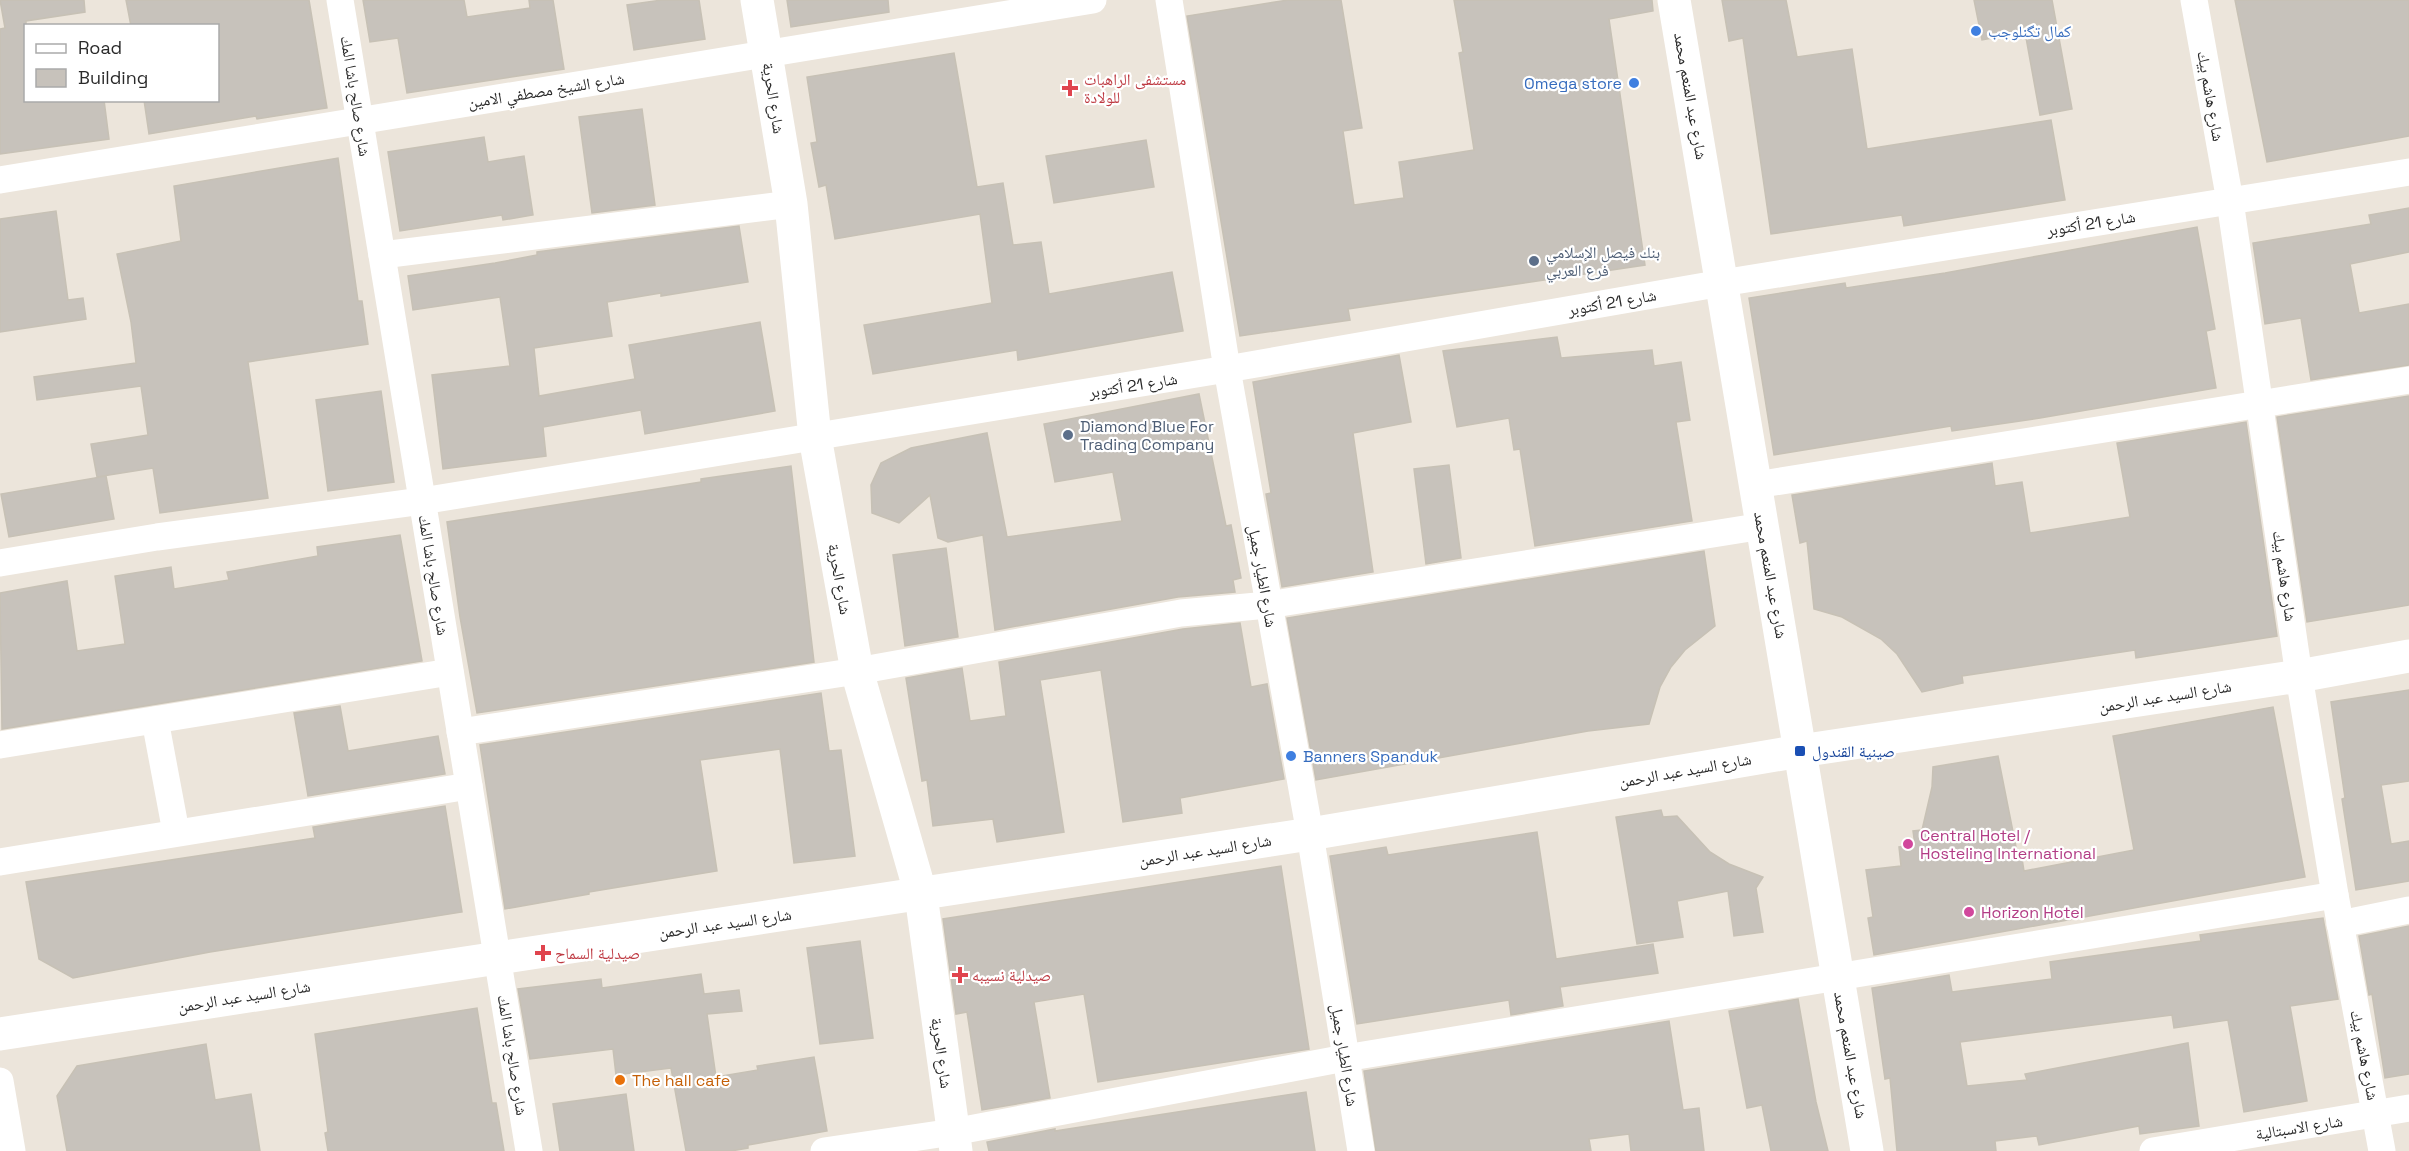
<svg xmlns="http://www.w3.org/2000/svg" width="2409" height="1151" font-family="'Space Grotesk','Noto Naskh Arabic',sans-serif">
<rect width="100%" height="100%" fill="#ece5db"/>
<!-- building -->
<g fill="#c7c2bb" stroke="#c7c1b5" stroke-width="1.5">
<path d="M0,0H84L85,12L26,21V100H104L109,139L0,154V29L5,28Z"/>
<path d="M126,0H309L327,108L257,119L256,116L149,134L144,100H218V26H131Z"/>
<path d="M363,0H464L467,17L530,8L529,0H553L564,69L407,93L398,38L370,42Z"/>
<path d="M662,0H699L705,39L634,50L627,5Z"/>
<path d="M787,0H888L889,12L791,27Z"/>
<path d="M1288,0H1341L1362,128L1343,131L1354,205L1404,198L1399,162L1474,150L1459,53L1463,52L1454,0H1652L1653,11L1609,19L1645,265L1348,309L1350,320L1240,336L1187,16Z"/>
<path d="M1722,0H1786L1797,57L1852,49L1867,149L2051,120L2065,200L1904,226L1902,215L1771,234L1743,38L1729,41Z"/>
<path d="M1974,0H2052L2072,109L2040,115L2025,32L1982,40Z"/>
<path d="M2235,0H2409V136L2267,162Z"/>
<path d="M954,53L977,187L1003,183L1013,245L1041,242L1049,294L1172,272L1183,331L1018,360L1017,350L873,374L864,325L992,303L980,214L835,239L826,185L819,187L811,143L817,142L807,77Z"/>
<path d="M642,109L655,205L592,213L579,117Z"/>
<path d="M484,137L488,162L524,156L533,215L503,220L502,215L400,231L388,152Z"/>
<path d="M1146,140L1154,187L1054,203L1046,156Z"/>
<path d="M338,158L358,301H362L368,344L248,362L268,498L160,513L153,468L97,477L91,444L148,435L141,386L37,400L34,377L136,363L131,322L117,254L181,241L174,186Z"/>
<path d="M2409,208V252L2350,264L2359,313L2409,304V365L2311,380L2301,318L2265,324L2253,243L2371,224L2369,215Z"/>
<path d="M56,211L68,300L83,298L86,319L0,332V219Z"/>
<path d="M739,226L748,282L661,296V293L607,302L612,336L534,348L539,396L635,379L629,345L760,322L775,411L645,434L641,410L543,427L546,456L443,469L432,375L510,366L500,297L413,310L408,276L495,263L537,255V252Z"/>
<path d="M2197,227L2215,329L2206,331L2216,388L2040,418L1952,431L1951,426L1774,455L1749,298L1845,283L1846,288L1945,273Z"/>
<path d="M1557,337L1561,358L1652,350L1654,366L1681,362L1690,420L1676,422L1692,521L1535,546L1520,449L1514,450L1509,418L1457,427L1443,351Z"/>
<path d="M1399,355L1411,422L1353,433L1373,572L1282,587L1266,494L1271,493L1253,382Z"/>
<path d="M381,391L394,482L328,491L316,400Z"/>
<path d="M1199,394L1226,526L1231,525L1241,578L1233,580L1235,592L1178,597L995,630L983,535L948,542L938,538L930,495L899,523L872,513L871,485L881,463L911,448L987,433L1007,537L1122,521L1113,472L1055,482L1044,424Z"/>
<path d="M2409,396V605L2307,622L2277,417Z"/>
<path d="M2246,422L2277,636L2136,658L2135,650L1962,676L1963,683L1922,692L1897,654L1881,639L1842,617L1814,609L1807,541L1800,543L1792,495L1992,463L1995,486L2022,482L2030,533L2130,517L2117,443Z"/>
<path d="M1449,465L1461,558L1426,564L1414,469Z"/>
<path d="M791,466L814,662L477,713L460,617L447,522L701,482V479Z"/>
<path d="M106,476L114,519L9,537L1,494Z"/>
<path d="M400,535L422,661L2,729L0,593L67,581L77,651L125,644L115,576L171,567L174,589L229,580L227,572L318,556L317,547Z"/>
<path d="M946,548L958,637L905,646L893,555Z"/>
<path d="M1704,551L1715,626L1685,650L1671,667L1660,687L1649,724L1588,731L1316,780L1287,618Z"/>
<path d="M1240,623L1251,687L1267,684L1284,779L1180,798L1182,813L1123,822L1101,670L1040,680L1064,832L997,842L993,819L933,826L927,780L922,781L906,678L962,668L970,721L1006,716L999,662L1183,629Z"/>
<path d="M2409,690V781L2381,785L2391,844L2409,841V881L2356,890L2342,799L2345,798L2331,702Z"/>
<path d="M821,693L829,751L841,750L855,856L794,863L780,749L700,760L717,871L589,892V894L505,909L480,745Z"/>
<path d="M340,706L348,751L438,736L445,774L308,796L294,713Z"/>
<path d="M2273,707L2305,877L1874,955L1868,918L1873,917L1866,870L1901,866L1899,847L1915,845L1913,831L1922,830L1932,787L1933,767L1998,756L2017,852H2021L2024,871L2134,850L2113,736Z"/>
<path d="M445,806L462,912L210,952L73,978L39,959L26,882L315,838L313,827Z"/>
<path d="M1661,810L1663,817L1677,816L1710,852L1729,864L1763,877L1756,888L1763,932L1734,936L1728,891L1677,901L1683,937L1637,944L1616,817Z"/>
<path d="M1537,832L1556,959L1653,944L1658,973L1560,987L1563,1006L1511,1015L1509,1000L1357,1024L1330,856L1386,847L1388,855Z"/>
<path d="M1281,866L1309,1049L1098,1082L1084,994L1034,1002L1050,1098L982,1110L967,1012L956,1014L943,919Z"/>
<path d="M2323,918L2338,999L2290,1006L2307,1101L2244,1112L2228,1020L2174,1028L2172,1015L1960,1042L1967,1086L2027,1080L2025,1074L2188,1043L2199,1126L2140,1134L2139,1126L2039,1145L2037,1136L1995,1141L1996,1151H1897L1890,1078L1885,1079L1872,988L1949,975L1952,992L2052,979L2050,962L2201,941L2200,935Z"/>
<path d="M2409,926V1074L2385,1078L2372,994L2369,995L2359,936Z"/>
<path d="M860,941L873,1038L820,1044L807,948Z"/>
<path d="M701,974L704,994L739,990L742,1011L707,1014L716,1077L758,1070L757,1066L814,1057L827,1131L748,1145V1148L731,1151H686L671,1068L616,1075L613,1049L530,1059L518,989L601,979L602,988Z"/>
<path d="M1798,999L1816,1102L1828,1151H1771L1762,1105L1747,1108L1729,1011Z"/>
<path d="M477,1008L492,1103H496L504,1151H328L325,1133L328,1132L315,1034Z"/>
<path d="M1669,1021L1683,1110L1699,1108L1704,1151H1631L1629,1134L1589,1139L1591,1151H1376L1364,1071Z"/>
<path d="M206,1044L215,1100L251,1094L260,1151H67L57,1096L77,1066Z"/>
<path d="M1306,1092L1315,1151H989L987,1142L1055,1129V1131Z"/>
<path d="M626,1094L634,1151H560L553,1104Z"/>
</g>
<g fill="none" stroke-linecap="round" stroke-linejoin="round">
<!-- street -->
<g stroke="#fff" stroke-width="27">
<path d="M340,0L529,1151"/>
<path d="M1169,0L1227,369L1310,834L1361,1151"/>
<path d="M2194,0L2230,201L2299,676L2335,895L2382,1151"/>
<path d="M0,180L1093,0"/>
<path d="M382,255L791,204"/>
<path d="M1756,485L2409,380"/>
<path d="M0,563L157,537L422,501L1227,369L1722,283L2409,172"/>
<path d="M155,720L176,832"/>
<path d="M460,732L857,671L1181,613L1268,605L1763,526"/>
<path d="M0,745L450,672"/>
<path d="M0,862L469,786"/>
<path d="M2340,924L2409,910"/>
<path d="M0,1081L12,1151"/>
<path d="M824,1151L953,1132L1345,1058L2335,895"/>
<path d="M2153,1151L2409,1108"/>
</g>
<!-- secondary -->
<g stroke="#fff" stroke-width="33">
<path d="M757,0L791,204L815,437L857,671L921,895L956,1151"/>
<path d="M1674,0L1867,1151"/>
<path d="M0,1034L1310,834L1800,751L2299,676L2409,656"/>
</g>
</g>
<!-- markers -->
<g fill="#3f7fe0" stroke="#fff" stroke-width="2">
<circle cx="1976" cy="31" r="6"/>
<circle cx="1634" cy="83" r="6"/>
<circle cx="1291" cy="756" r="6"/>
</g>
<g fill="#e0444e" stroke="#fff" stroke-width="2">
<path d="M1067 79h6v6h6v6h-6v6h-6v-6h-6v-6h6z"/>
<path d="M540 944h6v6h6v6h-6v6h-6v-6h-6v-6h6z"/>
<path d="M957 966h6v6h6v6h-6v6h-6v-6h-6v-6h6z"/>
</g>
<g fill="#5c6f8a" stroke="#fff" stroke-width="2">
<circle cx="1534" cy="261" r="6"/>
<circle cx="1068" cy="435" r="6"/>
</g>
<rect fill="#1a4fb4" stroke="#fff" stroke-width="2" x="1794" y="745" width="12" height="12" rx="3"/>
<g fill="#d1479c" stroke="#fff" stroke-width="2">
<circle cx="1908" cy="844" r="6"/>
<circle cx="1969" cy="912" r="6"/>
</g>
<circle fill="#e8710a" stroke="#fff" stroke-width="2" cx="620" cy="1080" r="6"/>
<g text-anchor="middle" stroke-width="4.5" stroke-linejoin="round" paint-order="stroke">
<!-- shop labels -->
<g font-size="16" fill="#366cbe" stroke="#fff" text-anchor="start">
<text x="1988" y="37">كمال تگنلوجب</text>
<text x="1622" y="89" text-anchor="end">Omega store</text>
<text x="1303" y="762">Banners Spanduk</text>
</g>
<!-- health labels -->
<g font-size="16" fill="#be3a42" stroke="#fff" text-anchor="start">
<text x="1084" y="85">مستشفى الراهبات<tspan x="1084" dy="18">للولادة</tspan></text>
<text x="555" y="959">صيدلية السماح</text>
<text x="972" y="981">صيدلية نسيبه</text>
</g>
<!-- street labels -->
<g font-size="16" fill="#2a2a2a" stroke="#fff">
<text transform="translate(546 90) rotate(-9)" y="6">شارع الشيخ مصطفي الامين</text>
<text transform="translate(356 96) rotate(81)" y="6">شارع صالح باشا المك</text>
<text transform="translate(1691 96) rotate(80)" y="6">شارع عبد المنعم محمد</text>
<text transform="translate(2211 96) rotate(80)" y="6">شارع هاشم بيك</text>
<text transform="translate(774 98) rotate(81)" y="6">شارع الحرية</text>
<text transform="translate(2091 223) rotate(-9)" y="6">شارع 21 أكتوبر</text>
<text transform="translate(1612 302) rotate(-10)" y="6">شارع 21 أكتوبر</text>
<text transform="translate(1133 385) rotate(-9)" y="6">شارع 21 أكتوبر</text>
<text transform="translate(434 575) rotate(81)" y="6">شارع صالح باشا المك</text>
<text transform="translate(1771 575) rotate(80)" y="6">شارع عبد المنعم محمد</text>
<text transform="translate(1263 576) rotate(80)" y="6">شارع الطيار جميل</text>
<text transform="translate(2285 576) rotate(82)" y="6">شارع هاشم بيك</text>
<text transform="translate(840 579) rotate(80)" y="6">شارع الحرية</text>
<text transform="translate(2165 696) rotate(-9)" y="6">شارع السيد عبد الرحمن</text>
<text transform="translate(1685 770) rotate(-10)" y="6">شارع السيد عبد الرحمن</text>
<text transform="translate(1205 850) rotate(-9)" y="6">شارع السيد عبد الرحمن</text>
<text transform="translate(725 923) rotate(-8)" y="6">شارع السيد عبد الرحمن</text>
<text transform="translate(244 996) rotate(-9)" y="6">شارع السيد عبد الرحمن</text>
<text transform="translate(942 1053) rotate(82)" y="6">شارع الحرية</text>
<text transform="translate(513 1055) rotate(81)" y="6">شارع صالح باشا المك</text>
<text transform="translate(1345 1055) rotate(81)" y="6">شارع الطيار جميل</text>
<text transform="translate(1851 1055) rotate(80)" y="6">شارع عبد المنعم محمد</text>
<text transform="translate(2365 1055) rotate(79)" y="6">شارع هاشم بيك</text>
<text transform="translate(2299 1127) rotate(-9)" y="6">شارع الاسبتالية</text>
</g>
<!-- service labels -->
<g font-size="16" fill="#4e5e75" stroke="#fff" text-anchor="start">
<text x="1546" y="258">بنك فيصل الإسلامي<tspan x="1546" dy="18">فرع العربي</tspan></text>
<text x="1080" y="432">Diamond Blue For<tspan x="1080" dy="18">Trading Company</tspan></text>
</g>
<!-- transit labels -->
<g font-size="16" fill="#164399" stroke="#fff" text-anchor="start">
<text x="1812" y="757">صينية القندول</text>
</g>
<!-- hotel labels -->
<g font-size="16" fill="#b23c85" stroke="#fff" text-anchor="start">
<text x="1920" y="841">Central Hotel /<tspan x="1920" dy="18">Hosteling International</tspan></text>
<text x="1981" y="918">Horizon Hotel</text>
</g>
<!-- food labels -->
<g font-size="16" fill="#c56008" stroke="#fff" text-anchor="start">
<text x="632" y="1086">The hall cafe</text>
</g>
</g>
<!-- legend -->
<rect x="24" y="24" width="195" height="78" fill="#ffffff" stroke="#aaaaaa" stroke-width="1.5"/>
<rect x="36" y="44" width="30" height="9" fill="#ffffff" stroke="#aaaaaa" stroke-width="1.5"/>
<text x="78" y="54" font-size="18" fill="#2a2a2a">Road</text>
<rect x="36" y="69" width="30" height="18" fill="#c7c2bb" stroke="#aaaaaa" stroke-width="1.5"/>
<text x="78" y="84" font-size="18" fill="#2a2a2a">Building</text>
</svg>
